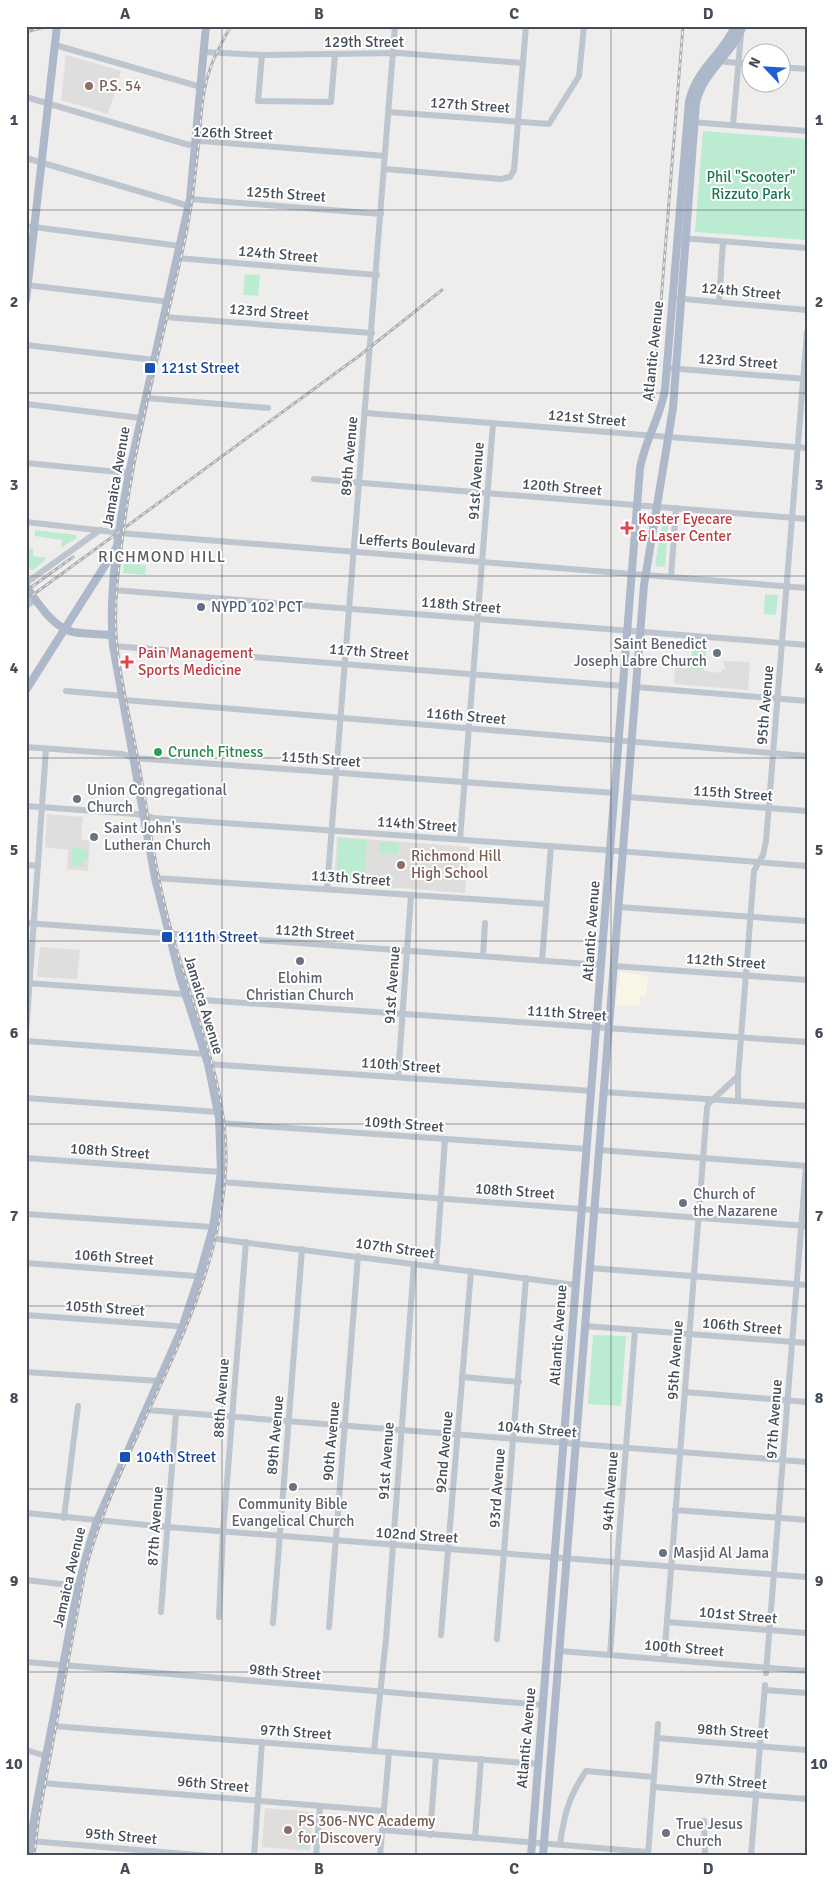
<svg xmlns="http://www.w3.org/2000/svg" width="833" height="1882" font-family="Signika,sans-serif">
<rect width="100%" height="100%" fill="#efecec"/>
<!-- commercial -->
<path fill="#faf6e5" d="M620,972L648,976L646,997L640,996V1006L616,1005Z"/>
<!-- education -->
<g fill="#e0dddd">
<path d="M66,55L121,71L108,114L61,100Z"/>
<path d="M723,661L750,662L748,690L674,684L675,663L691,664V669H704L705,671L721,673L722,669H725Z"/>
<path d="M47,814L83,817L81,839L90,841L88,871L67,869L68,850L45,847Z"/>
<path d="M337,837L469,847L465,893L334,883Z"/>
<path d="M40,947L80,950L77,979L37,977Z"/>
<path d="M265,1808L313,1812L310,1851L262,1847Z"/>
</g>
<!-- green -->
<g fill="#bbecd2">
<path d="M703,131L807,139L806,240L695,232Z"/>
<path d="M245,274L260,275L258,296L243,295Z"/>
<path d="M663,516L669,517L665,567L655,566Z"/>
<path d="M35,530L76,535L77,538L61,548L62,540L35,536Z"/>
<path d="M26,548L33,549V556L47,558L32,571L26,563Z"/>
<path d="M124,564L146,565L145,575L123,573Z"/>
<path d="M765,594L778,595L776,615L764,614Z"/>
<path d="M693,642L707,643L704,669H690Z"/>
<path d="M339,838L367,840L364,884L336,882Z"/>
<path d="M380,842L399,843L398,855L379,853Z"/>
<path d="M72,847L85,849V851L88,852V860H84L83,866L71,865Z"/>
<path d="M593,1335L626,1336L621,1406L588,1404Z"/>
<path d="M299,1830L309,1831L307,1848L298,1847Z"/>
</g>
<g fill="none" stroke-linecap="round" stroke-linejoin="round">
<!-- minor -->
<g stroke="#bdc5ce" stroke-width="6">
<path d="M55,45L201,87"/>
<path d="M205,52L262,55L399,53L523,63"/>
<path d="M262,55L258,101L331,102L335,54"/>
<path d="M717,61L750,64"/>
<path d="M780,67L807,69"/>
<path d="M26,97L189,145L202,141L385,156"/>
<path d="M389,112L549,124L579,76L584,26"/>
<path d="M691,122L807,131"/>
<path d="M733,125L741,34"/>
<path d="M26,158L189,206"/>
<path d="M385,169L501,179L510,177L514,170L526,26"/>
<path d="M190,199L381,214"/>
<path d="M26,226L180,246"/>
<path d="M681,238L807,248"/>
<path d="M178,258L377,275"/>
<path d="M26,285L162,301L167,303"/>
<path d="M673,298L807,310"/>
<path d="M719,302L723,242"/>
<path d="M164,317L372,333"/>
<path d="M26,345L154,360"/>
<path d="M667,368L806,379"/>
<path d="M146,398L268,408"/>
<path d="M26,404L141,418"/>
<path d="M365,413L807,448"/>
<path d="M26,463L129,473"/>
<path d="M314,479L807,519"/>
<path d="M26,522L131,534L807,588"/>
<path d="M671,577L676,508"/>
<path d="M26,583L100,530"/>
<path d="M113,590L807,645"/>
<path d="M26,606L35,600"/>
<path d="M113,646L623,686"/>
<path d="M636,687L807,701"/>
<path d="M66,691L123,696"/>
<path d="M124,700L807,756"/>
<path d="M26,747L123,754L133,758L615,793"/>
<path d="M628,797L807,811"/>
<path d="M26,806L136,814L154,818L605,850L807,866"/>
<path d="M460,839L493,424"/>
<path d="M26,865L38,866"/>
<path d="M155,878L546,904"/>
<path d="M327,889L395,26"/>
<path d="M619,907L807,921"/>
<path d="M26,923L602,965"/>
<path d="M483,956L485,923"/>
<path d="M542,961L551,846"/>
<path d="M614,966L807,980"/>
<path d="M26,983L182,994L186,997L203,1000L807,1042"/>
<path d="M26,1033L46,749"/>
<path d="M26,1041L205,1054"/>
<path d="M208,1064L592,1091"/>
<path d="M398,1077L411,895"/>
<path d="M604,1092L807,1106"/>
<path d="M26,1098L218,1112"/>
<path d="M738,1101V1076"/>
<path d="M220,1123L587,1149"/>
<path d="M599,1150L807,1166"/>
<path d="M26,1158L221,1172"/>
<path d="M221,1182L807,1226"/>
<path d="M26,1214L213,1227"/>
<path d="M210,1238L576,1285"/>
<path d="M26,1263L195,1276L199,1277"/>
<path d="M436,1266L445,1139"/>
<path d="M590,1268L807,1285"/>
<path d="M26,1315L176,1326L182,1328"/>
<path d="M585,1326L807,1343"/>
<path d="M26,1372L159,1381"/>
<path d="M462,1377L519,1382"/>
<path d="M685,1392L807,1402"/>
<path d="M147,1410L807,1462"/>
<path d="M675,1510L807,1520"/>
<path d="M26,1513L167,1527L807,1577"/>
<path d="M64,1518L78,1406"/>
<path d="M26,1580L78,1586"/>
<path d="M161,1612L176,1413"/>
<path d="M219,1617L223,1532L246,1242"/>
<path d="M667,1622L807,1633"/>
<path d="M273,1623L302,1249"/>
<path d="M329,1627L358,1256"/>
<path d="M441,1635L471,1271"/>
<path d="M497,1639L526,1278"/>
<path d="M560,1651L807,1671"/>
<path d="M610,1654L635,1330"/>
<path d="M664,1659L707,1108L708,1104L738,1076L754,871L763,855L766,841L807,332"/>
<path d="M26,1662L543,1705"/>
<path d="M766,1673L806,1166"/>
<path d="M765,1690L807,1693"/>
<path d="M53,1726L538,1764"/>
<path d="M657,1738L807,1750"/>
<path d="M26,1750L46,1756"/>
<path d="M374,1751L386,1639L414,1264"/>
<path d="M41,1783L383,1811"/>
<path d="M654,1787L807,1799"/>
<path d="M704,1821L705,1856"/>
<path d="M382,1830L648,1852"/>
<path d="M430,1835L436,1756"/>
<path d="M475,1838L481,1759"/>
<path d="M30,1841L210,1856"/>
<path d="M560,1844C564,1815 569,1796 586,1771L654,1777"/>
<path d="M648,1855L658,1724"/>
<path d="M254,1856L262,1742"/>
<path d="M316,1856L320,1806"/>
<path d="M380,1856L389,1752"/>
<path d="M751,1856L765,1685"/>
</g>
<!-- major -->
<g stroke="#adb9ca" stroke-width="8">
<path d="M26,300L57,26"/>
<path d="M26,586C37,602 53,628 73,632C85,634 99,634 112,635"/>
<path d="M26,690L116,548"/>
<path d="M29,1856C34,1807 46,1759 55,1710C67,1647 76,1582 97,1521L182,1328L199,1277L213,1227L221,1172L219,1118L208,1064L180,977L155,878L113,646C108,593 119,526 129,473L190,199L206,26"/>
<path d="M531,1856L640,468C645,440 661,416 665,389L689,101C698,66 722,56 735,26"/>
<path d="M543,1856L644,585L673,408L696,103C703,71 732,55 743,26"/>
</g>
<!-- rail casing -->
<g stroke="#aeb1b6" stroke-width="3">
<g id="rail">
<path d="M26,32L48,26"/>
<path d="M653,402L683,26"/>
<path d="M26,591L73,557"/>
<path d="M26,600L359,356L442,290"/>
<path d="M34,1856L39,1816L85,1572C122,1432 220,1311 226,1164C229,1088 191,1003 171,930C156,876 149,820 139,765C132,725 121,686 117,646C113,609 118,572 123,534C135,436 163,340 184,244C192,210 195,175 199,141C201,117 202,92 210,69C215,54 223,40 231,26"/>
</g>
</g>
<!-- rail -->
<use href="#rail" stroke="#fff" stroke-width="1" stroke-dasharray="4" stroke-linecap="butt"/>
</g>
<!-- grid -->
<path fill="none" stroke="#454e58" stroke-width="1" stroke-opacity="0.55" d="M222,26V1856M416,26V1856M611,26V1856M26,210H807M26,393H807M26,576H807M26,758H807M26,941H807M26,1124H807M26,1306H807M26,1489H807M26,1672H807"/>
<!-- markers -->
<g fill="#8d6e63" stroke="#fff" stroke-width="2">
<circle cx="89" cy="86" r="5"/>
<circle cx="401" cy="865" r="5"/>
<circle cx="288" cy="1830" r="5"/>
</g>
<g fill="#1a4fb4" stroke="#fff" stroke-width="2">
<rect x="144" y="362" width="12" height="12" rx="2.5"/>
<rect x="161" y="931" width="12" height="12" rx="2.5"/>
<rect x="119" y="1451" width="12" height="12" rx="2.5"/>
</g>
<g fill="#e0444e" stroke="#fff" stroke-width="2">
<path d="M624.5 520.5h5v5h5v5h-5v5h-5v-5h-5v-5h5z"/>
<path d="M124.5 654.5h5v5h5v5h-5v5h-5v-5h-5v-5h5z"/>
</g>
<circle fill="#5c6f8a" stroke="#fff" stroke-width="2" cx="201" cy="607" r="5"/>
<g fill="#6b7280" stroke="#fff" stroke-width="2">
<circle cx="717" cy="653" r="5"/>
<circle cx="77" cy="799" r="5"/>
<circle cx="94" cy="837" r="5"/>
<circle cx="300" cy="961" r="5"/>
<circle cx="683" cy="1203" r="5"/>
<circle cx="293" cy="1487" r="5"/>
<circle cx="663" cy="1553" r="5"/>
<circle cx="666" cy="1833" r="5"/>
</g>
<circle fill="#2e9e5b" stroke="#fff" stroke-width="2" cx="158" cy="752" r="5"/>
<g text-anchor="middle" stroke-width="4" stroke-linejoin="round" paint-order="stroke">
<!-- street labels -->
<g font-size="15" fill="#454e58" stroke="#fff">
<text x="364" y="47">129th Street</text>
<text transform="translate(470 105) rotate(4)" y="5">127th Street</text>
<text transform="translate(233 133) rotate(2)" y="5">126th Street</text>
<text transform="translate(286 194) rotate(4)" y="5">125th Street</text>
<text transform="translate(278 254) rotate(5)" y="5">124th Street</text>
<text transform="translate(741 291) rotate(5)" y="5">124th Street</text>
<text transform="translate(269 312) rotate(5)" y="5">123rd Street</text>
<text transform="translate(653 351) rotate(-84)" y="5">Atlantic Avenue</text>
<text transform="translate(738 361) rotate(4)" y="5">123rd Street</text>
<text transform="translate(587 418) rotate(5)" y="5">121st Street</text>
<text transform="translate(349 456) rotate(-85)" y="5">89th Avenue</text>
<text transform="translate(116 477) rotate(-80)" y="5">Jamaica Avenue</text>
<text transform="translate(476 481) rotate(-86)" y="5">91st Avenue</text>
<text transform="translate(562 487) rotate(5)" y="5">120th Street</text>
<text transform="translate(417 544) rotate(5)" y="5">Lefferts Boulevard</text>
<text transform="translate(461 605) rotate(5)" y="5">118th Street</text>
<text transform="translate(369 652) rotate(5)" y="5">117th Street</text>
<text transform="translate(765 705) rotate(-85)" y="5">95th Avenue</text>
<text transform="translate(466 716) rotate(5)" y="5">116th Street</text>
<text transform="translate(321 759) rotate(4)" y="5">115th Street</text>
<text transform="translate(733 793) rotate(4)" y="5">115th Street</text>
<text transform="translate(417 824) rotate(4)" y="5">114th Street</text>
<text transform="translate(351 878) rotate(4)" y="5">113th Street</text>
<text transform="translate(591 931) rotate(-86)" y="5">Atlantic Avenue</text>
<text transform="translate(315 932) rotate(4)" y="5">112th Street</text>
<text transform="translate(726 961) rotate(4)" y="5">112th Street</text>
<text transform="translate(392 985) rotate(-86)" y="5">91st Avenue</text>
<text transform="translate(204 1005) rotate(73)" y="5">Jamaica Avenue</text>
<text transform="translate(567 1013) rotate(4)" y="5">111th Street</text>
<text transform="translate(401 1065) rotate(4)" y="5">110th Street</text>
<text transform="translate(404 1124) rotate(4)" y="5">109th Street</text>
<text transform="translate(110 1151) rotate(4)" y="5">108th Street</text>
<text transform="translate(515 1191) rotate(4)" y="5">108th Street</text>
<text transform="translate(395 1248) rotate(8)" y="5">107th Street</text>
<text transform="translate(114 1257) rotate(4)" y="5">106th Street</text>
<text transform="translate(105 1308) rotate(4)" y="5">105th Street</text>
<text transform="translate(742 1326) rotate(5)" y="5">106th Street</text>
<text transform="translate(558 1335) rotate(-86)" y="5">Atlantic Avenue</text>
<text transform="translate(675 1360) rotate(-86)" y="5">95th Avenue</text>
<text transform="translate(221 1398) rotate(-86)" y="5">88th Avenue</text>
<text transform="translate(774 1419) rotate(-86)" y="5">97th Avenue</text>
<text transform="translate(537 1429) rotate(5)" y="5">104th Street</text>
<text transform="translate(275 1435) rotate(-85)" y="5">89th Avenue</text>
<text transform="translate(331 1441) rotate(-85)" y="5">90th Avenue</text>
<text transform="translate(444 1452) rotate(-85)" y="5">92nd Avenue</text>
<text transform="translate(386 1461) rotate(-86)" y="5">91st Avenue</text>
<text transform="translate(497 1488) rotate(-86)" y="5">93rd Avenue</text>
<text transform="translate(610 1491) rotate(-86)" y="5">94th Avenue</text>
<text transform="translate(155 1526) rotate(-86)" y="5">87th Avenue</text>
<text transform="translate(417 1535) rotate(4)" y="5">102nd Street</text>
<text transform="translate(69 1577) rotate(-77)" y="5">Jamaica Avenue</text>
<text transform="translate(738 1615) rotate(5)" y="5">101st Street</text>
<text transform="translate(684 1648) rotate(5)" y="5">100th Street</text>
<text transform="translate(285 1672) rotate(5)" y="5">98th Street</text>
<text transform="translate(733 1731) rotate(4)" y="5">98th Street</text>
<text transform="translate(296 1732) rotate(4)" y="5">97th Street</text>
<text transform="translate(526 1738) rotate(-85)" y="5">Atlantic Avenue</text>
<text transform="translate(731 1781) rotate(5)" y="5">97th Street</text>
<text transform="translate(213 1784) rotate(5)" y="5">96th Street</text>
<text transform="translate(121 1836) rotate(5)" y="5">95th Street</text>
</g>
<!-- education labels -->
<g font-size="15" fill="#785e54" stroke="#fff" text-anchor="start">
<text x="99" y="91">P.S. 54</text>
<text x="411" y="861">Richmond Hill<tspan x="411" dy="17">High School</tspan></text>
<text x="298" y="1826">PS 306-NYC Academy<tspan x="298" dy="17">for Discovery</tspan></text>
</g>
<!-- park labels -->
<g font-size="15" fill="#1b7550" stroke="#fff">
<text x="751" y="182">Phil "Scooter"<tspan x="751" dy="17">Rizzuto Park</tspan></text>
</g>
<!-- transit labels -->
<g font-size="15" fill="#164399" stroke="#fff" text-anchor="start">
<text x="161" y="373">121st Street</text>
<text x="178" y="942">111th Street</text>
<text x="136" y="1462">104th Street</text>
</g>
<!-- health labels -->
<g font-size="15" fill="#be3a42" stroke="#fff" text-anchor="start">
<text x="638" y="524">Koster Eyecare<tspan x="638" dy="17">&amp; Laser Center</tspan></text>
<text x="138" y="658">Pain Management<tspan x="138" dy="17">Sports Medicine</tspan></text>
</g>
<!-- service labels -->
<g font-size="15" fill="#4e5e75" stroke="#fff" text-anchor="start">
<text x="211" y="612">NYPD 102 PCT</text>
</g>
<!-- worship labels -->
<g font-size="15" fill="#5b616d" stroke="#fff" text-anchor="start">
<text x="707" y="649" text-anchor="end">Saint Benedict<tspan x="707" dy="17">Joseph Labre Church</tspan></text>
<text x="87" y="795">Union Congregational<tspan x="87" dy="17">Church</tspan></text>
<text x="104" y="833">Saint John's<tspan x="104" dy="17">Lutheran Church</tspan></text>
<text x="300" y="983" text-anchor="middle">Elohim<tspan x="300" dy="17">Christian Church</tspan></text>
<text x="693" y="1199">Church of<tspan x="693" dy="17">the Nazarene</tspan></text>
<text x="293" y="1509" text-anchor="middle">Community Bible<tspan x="293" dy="17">Evangelical Church</tspan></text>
<text x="673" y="1558">Masjid Al Jama</text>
<text x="676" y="1829">True Jesus<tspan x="676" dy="17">Church</tspan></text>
</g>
<!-- leisure labels -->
<g font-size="15" fill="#27864d" stroke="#fff" text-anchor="start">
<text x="168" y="757">Crunch Fitness</text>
</g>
<!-- neighbourhood labels -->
<g font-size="16" letter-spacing="1" fill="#595c61" stroke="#fff">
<text x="162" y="562">RICHMOND HILL</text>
</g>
</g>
<!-- border -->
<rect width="833" height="1882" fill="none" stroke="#ffffff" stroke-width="55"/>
<!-- north arrow -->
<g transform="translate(766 68) rotate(295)"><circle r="24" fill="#ffffff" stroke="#b5b8bc"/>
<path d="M0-4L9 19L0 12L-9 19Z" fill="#215ed4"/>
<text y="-8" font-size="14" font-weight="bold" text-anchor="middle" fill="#454e58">N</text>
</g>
<rect x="28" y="28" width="778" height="1826" fill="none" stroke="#454e58" stroke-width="2"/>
<g font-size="16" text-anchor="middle" font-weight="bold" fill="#454e58">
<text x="125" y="19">A</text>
<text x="319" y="19">B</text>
<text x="514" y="19">C</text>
<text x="708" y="19">D</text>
<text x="14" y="125">1</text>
<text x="819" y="125">1</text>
<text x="14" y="307">2</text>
<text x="819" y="307">2</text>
<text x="14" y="490">3</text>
<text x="819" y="490">3</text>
<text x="14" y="673">4</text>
<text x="819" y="673">4</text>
<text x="14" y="855">5</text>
<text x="819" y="855">5</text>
<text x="14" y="1038">6</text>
<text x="819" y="1038">6</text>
<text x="14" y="1221">7</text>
<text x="819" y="1221">7</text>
<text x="14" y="1403">8</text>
<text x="819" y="1403">8</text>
<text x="14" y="1586">9</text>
<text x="819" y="1586">9</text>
<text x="14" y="1769">10</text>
<text x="819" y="1769">10</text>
<text x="125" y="1874">A</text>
<text x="319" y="1874">B</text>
<text x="514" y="1874">C</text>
<text x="708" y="1874">D</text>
</g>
</svg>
